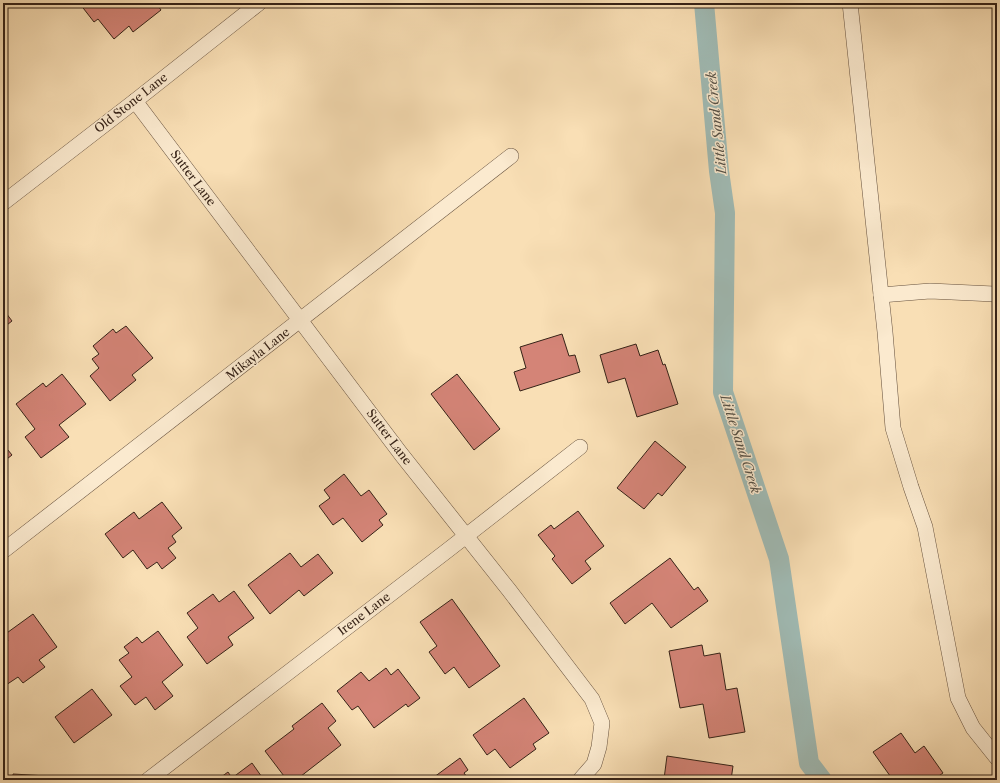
<svg xmlns="http://www.w3.org/2000/svg" width="1000" height="783" font-family="'Libre Caslon Text',serif">
<rect width="100%" height="100%" fill="#f9dfb5"/>
<filter id="stains"><feTurbulence type="fractalNoise" baseFrequency=".005" numOctaves="4"/><feColorMatrix values="0 0 0 0 .2 0 0 0 0 .09 0 0 0 0 .02 0 0 0 .5 -.17"/></filter>
<radialGradient id="worn" r=".72"><stop offset=".6" stop-color="#630" stop-opacity="0"/><stop offset="1" stop-color="#630" stop-opacity=".3"/></radialGradient>
<g fill="none" stroke-linecap="round" stroke-linejoin="round">
<!-- canal -->
<path stroke="#a0bbb5" stroke-width="20" d="M704,3L719,171L725,213L723,392L779,559L809,763L822,780"/>
</g>
<!-- building -->
<g fill="#d48477" stroke="#352217">
<path d="M82,3H156L161,10L133,32L129,26L114,39L98,19L94,22L80,4Z"/>
<path d="M3,309L12,321L3,328Z"/>
<path d="M126,326L153,358L132,375L136,380L110,401L90,376L99,368L92,359L99,354L93,346L113,329L116,333Z"/>
<path d="M562,334L569,356L575,355L580,372L520,391L514,372L526,368L520,347Z"/>
<path d="M636,344L640,356L658,350L663,365L665,364L678,404L637,417L625,378L608,383L600,355Z"/>
<path d="M62,374L86,404L59,425L69,437L41,458L25,437L35,429L16,404L43,383L46,387Z"/>
<path d="M457,374L500,429L474,450L431,394Z"/>
<path d="M655,441L686,467L662,496L658,493L644,509L617,488Z"/>
<path d="M3,444L12,455L3,462Z"/>
<path d="M344,474L361,496L369,490L387,514L379,520L383,525L362,542L343,518L333,525L319,506L330,498L324,490Z"/>
<path d="M162,502L182,528L172,536L176,542L168,548L176,558L162,569L157,562L147,569L133,550L123,558L105,534L134,512L139,519Z"/>
<path d="M578,511L604,546L585,561L591,569L572,584L552,559L555,556L538,535L551,525L554,529Z"/>
<path d="M290,553L301,567L318,554L333,573L304,596L299,590L270,614L248,585Z"/>
<path d="M670,558L694,590L698,587L708,601L671,628L652,603L625,624L610,603Z"/>
<path d="M234,591L254,618L228,637L233,645L207,664L187,637L198,628L187,613L213,594L219,602Z"/>
<path d="M452,599L500,666L469,688L454,667L445,674L429,652L437,646L420,622Z"/>
<path d="M33,614L57,647L39,660L45,667L23,683L18,677L6,685L3,681V644L8,641L4,635Z"/>
<path d="M158,631L183,665L162,682L173,696L155,710L146,697L135,705L120,686L132,677L119,660L129,653L124,647L137,637L142,643Z"/>
<path d="M702,645L704,656L720,653L726,690L737,688L745,732L709,738L703,704L680,708L669,651Z"/>
<path d="M386,668L391,675L398,669L420,698L408,707L406,704L374,728L358,706L352,710L337,691L361,672L369,681Z"/>
<path d="M92,689L112,715L74,743L55,717Z"/>
<path d="M524,698L549,733L533,744L536,749L510,768L495,749L487,755L473,735Z"/>
<path d="M322,703L336,721L328,728L341,745L296,780H287L265,751L294,729L292,726Z"/>
<path d="M901,733L915,753L924,746L943,773L933,780H917L915,778L912,780H893L873,752Z"/>
<path d="M667,756L733,766L731,780H674L664,779Z"/>
<path d="M460,758L468,770L464,773L469,780H430Z"/>
<path d="M252,763L264,780H217L228,772L232,778Z"/>
<path d="M13,774L47,776V780H13Z"/>
</g>
<g fill="none" stroke-linecap="round" stroke-linejoin="round">
<!-- street casing -->
<g stroke="#66513e" stroke-width="16">
<g id="street">
<path d="M850,3L885,332L893,428L911,487L925,527L958,698L973,728L997,758"/>
<path d="M135,101L401,454L509,590L592,699L602,723L599,747L594,764L580,780"/>
<path d="M3,203L135,101L259,3"/>
<path d="M881,295L930,291L994,294L997,296"/>
<path d="M3,551L511,156"/>
<path d="M148,780L448,550L580,447"/>
</g>
</g>
<!-- street -->
<use href="#street" stroke="#fbeacf" stroke-width="15"/>
</g>
<g text-anchor="middle" stroke-width="3" stroke-linejoin="round" paint-order="stroke">
<!-- street labels -->
<g font-size="12" fill="#352217" stroke="#fbeacf">
<text transform="translate(131 103) rotate(-38)" y="4">Old Stone Lane</text>
<text transform="translate(193 178) rotate(53)" y="4">Sutter Lane</text>
<text transform="translate(258 354) rotate(-38)" y="4">Mikayla Lane</text>
<text transform="translate(389 437) rotate(53)" y="4">Sutter Lane</text>
<text transform="translate(364 614) rotate(-37)" y="4">Irene Lane</text>
</g>
<!-- water labels -->
<g font-size="13" font-style="italic" fill="#555046" stroke="#fbeacf">
<text transform="translate(716 123) rotate(-96)" y="5">Little Sand Creek</text>
<text transform="translate(741 444) rotate(72)" y="5">Little Sand Creek</text>
</g>
</g>
<!-- margin -->
<rect width="1000" height="783" fill="none" stroke="#f9dfb5" stroke-width="16"/>
<rect x="4" y="4" width="992" height="775" fill="none" stroke="#352217" stroke-width="2"/>
<rect x="8" y="8" width="984" height="767" fill="none" stroke="#352217"/>
<rect width="100%" height="100%" filter="url(#stains)"/>
<rect width="100%" height="100%" fill="url(#worn)"/>
</svg>
